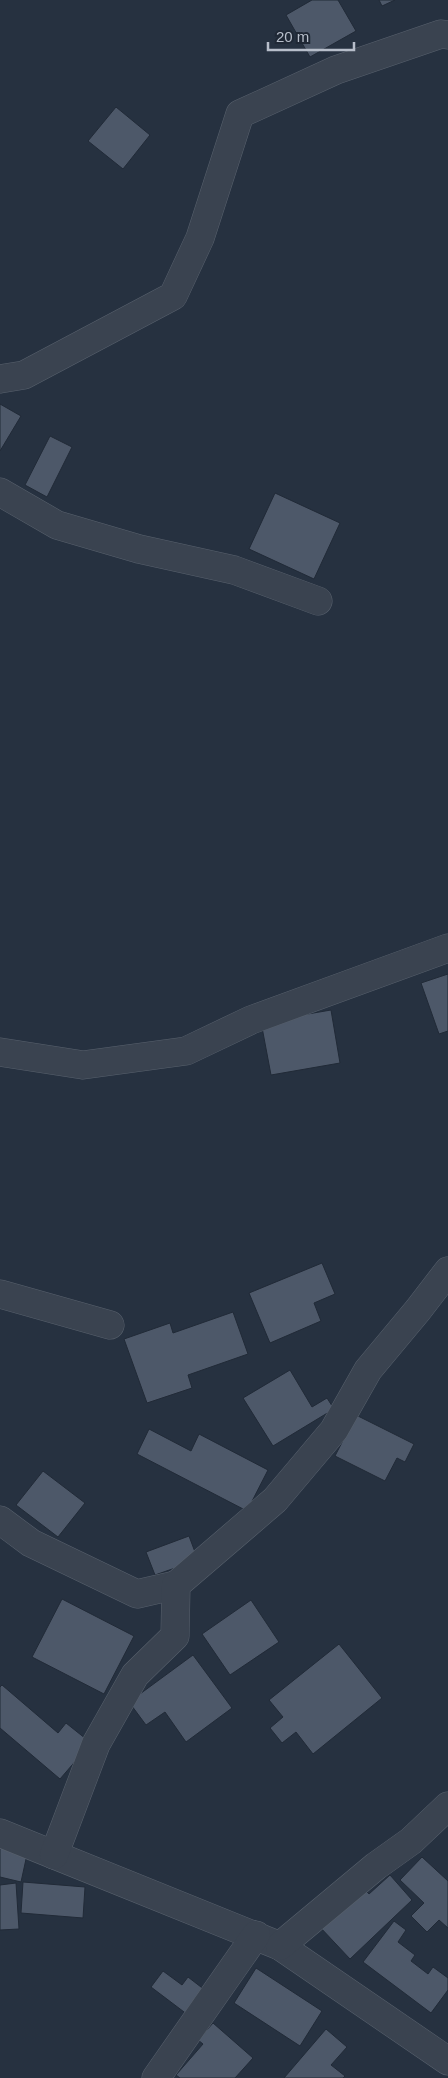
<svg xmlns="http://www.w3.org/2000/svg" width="448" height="2078" font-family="Arial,sans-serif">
<rect width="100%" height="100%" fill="#263140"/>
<!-- building -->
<g fill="#4d5869" stroke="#212a37">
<path d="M312,0H338L356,31L310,57L286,15Z"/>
<path d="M379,0H395L382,6Z"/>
<path d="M116,107L150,135L123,169L88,141Z"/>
<path d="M0,404L21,416L0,451Z"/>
<path d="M50,436L72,447L47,497L25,485Z"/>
<path d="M275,493L340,523L314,579L249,549Z"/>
<path d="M448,974V1031L439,1034L421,983Z"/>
<path d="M331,1010L340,1063L271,1075L261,1022Z"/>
<path d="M322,1263L335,1294L314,1303L321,1321L270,1343L249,1293Z"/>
<path d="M233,1312L248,1354L188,1375L192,1388L147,1403L124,1339L170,1323L173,1333Z"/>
<path d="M290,1370L312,1407L327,1398L334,1409L273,1446L243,1398Z"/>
<path d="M356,1415L414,1444L405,1462L397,1458L385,1481L335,1456Z"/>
<path d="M149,1429L191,1451L199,1434L268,1470L247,1511L137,1454Z"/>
<path d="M43,1471L85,1503L58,1537L16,1505Z"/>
<path d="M189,1536L198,1560L155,1575L146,1552Z"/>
<path d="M62,1599L134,1636L104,1694L32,1657Z"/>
<path d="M251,1600L279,1642L230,1675L202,1634Z"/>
<path d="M339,1644L382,1698L313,1754L296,1732L282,1743L270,1728L283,1717L269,1700Z"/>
<path d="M193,1655L232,1708L186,1742L165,1712L146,1725L129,1702Z"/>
<path d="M2,1685L58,1733L66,1723L91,1743L60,1779L0,1728V1687Z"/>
<path d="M0,1843L28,1850L21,1882L0,1877Z"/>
<path d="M422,1857L448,1881V1928L439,1920L427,1932L411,1916L424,1903L400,1880Z"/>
<path d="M390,1875L412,1900L350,1959L319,1926L361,1886L369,1894Z"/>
<path d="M23,1882L85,1887L83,1918L21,1913Z"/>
<path d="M16,1883L19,1929L0,1930V1885Z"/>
<path d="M394,1921L406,1930L398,1942L415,1955L411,1961L428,1974L433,1967L448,1978V1990L431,2013L363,1962Z"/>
<path d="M256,1968L322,2011L300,2046L234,2003Z"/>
<path d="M163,1971L182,1985L188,1977L210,1994L192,2018L151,1987Z"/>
<path d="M213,2023L253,2058L235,2078H180L176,2075L203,2044L198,2040Z"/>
<path d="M326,2029L347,2047L331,2065L345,2076L343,2078H284Z"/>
</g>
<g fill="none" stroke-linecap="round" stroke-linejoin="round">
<!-- minor casing -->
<g stroke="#58616d" stroke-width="29">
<g id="minor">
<path d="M0,379L24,375L173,296L200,238L240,114L336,70L441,34L448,35"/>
<path d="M0,492L57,525L139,549L234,570L318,601"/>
<path d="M0,1052L83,1065L186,1051L251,1020L448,948"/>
<path d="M0,1294L110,1325"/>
<path d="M0,1520L31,1543L137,1594L176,1585"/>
<path d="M0,1833L280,1946L448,2061"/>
<path d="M54,1855L96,1744L135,1675L175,1636L176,1585L275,1500L334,1430L368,1370L418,1310L448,1271"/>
<path d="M280,1946L376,1866L411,1841L448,1806"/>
<path d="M156,2078L256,1935"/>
</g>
</g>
<!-- minor -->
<use href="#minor" stroke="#3a4350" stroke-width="28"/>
</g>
<!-- scale -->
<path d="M268 42v8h86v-8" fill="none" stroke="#b7beca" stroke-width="2.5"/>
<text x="276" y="42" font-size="15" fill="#b7beca" stroke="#1f2835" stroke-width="4" paint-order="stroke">20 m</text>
</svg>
